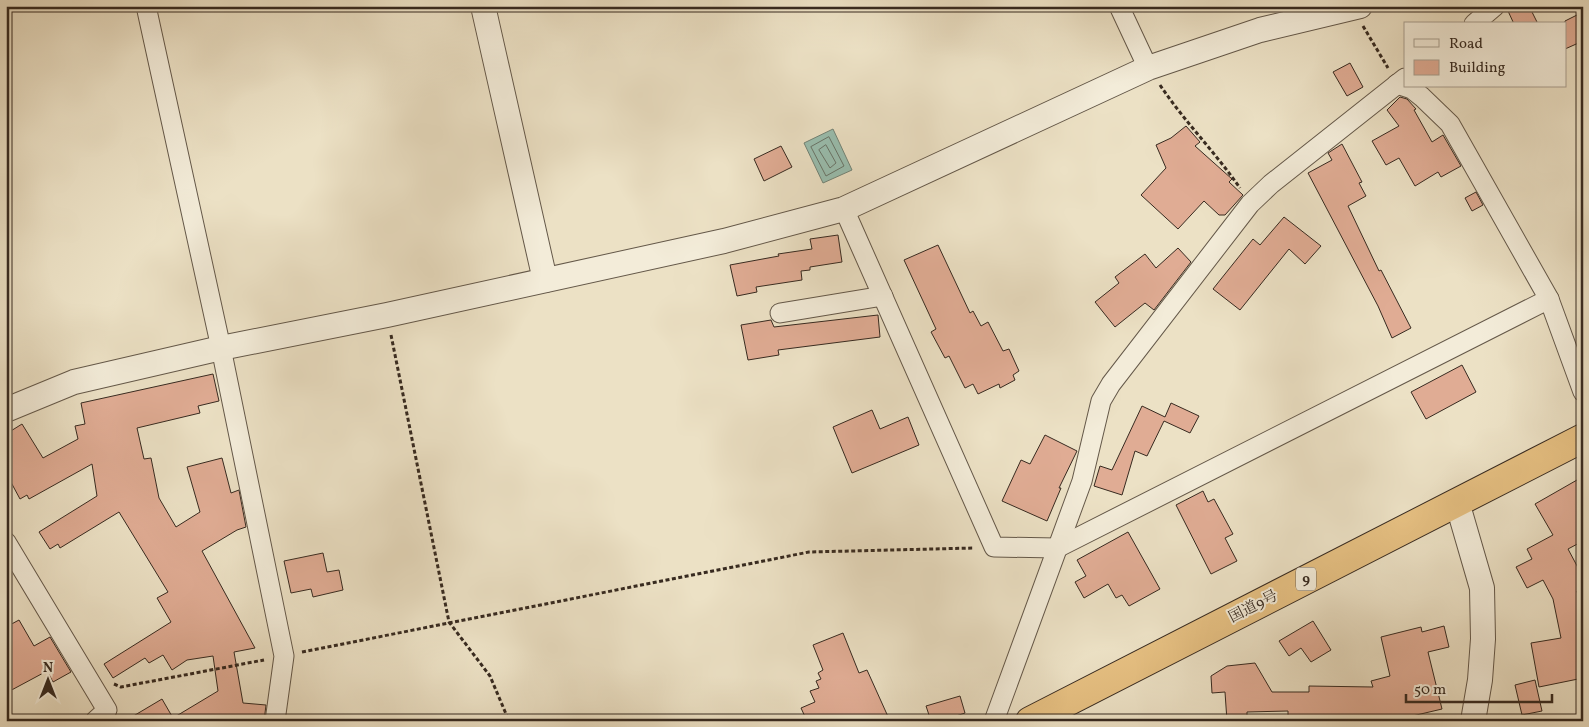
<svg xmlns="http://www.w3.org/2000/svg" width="1589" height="727" font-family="Vollkorn,'Noto Serif JP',serif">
<rect width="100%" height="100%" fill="#ece1c5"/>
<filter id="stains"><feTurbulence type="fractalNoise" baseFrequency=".004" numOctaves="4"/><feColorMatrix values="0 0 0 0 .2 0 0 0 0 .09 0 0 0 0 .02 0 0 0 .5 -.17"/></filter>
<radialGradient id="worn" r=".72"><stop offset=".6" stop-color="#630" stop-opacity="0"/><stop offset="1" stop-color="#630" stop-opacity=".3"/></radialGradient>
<!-- water -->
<path fill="#99beaf" stroke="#728376" d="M833,129L852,170L823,183L804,143Z"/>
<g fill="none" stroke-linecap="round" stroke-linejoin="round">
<!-- shore -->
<g stroke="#687468" stroke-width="1">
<path d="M829,137L844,166L826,176L811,147Z"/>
<path d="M826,145L836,163L830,168L819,150Z"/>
</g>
</g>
<!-- building -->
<g fill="#e0ac94" stroke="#372a20">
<path d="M1517,6H1529L1538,24H1514L1508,11Z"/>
<path d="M1583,12V41L1565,49V21Z"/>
<path d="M1350,63L1363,87L1347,96L1333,72Z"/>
<path d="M1400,97L1407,99L1416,109L1414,110L1432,142L1443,135L1461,166L1441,177L1438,172L1415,186L1399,158L1386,165L1372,141L1399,126L1387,110Z"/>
<path d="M1186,126L1200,142L1195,146L1232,179L1229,182L1243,195L1225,215H1219L1204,201L1178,229L1141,195L1166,168L1156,145L1171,138Z"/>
<path d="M1342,144L1362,182L1359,183L1366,196L1348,206L1379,271L1381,270L1411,328L1392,338L1378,306L1308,173L1332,160L1328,153Z"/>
<path d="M781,146L792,167L764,181L754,159Z"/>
<path d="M1476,192L1483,205L1472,211L1465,198Z"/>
<path d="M1284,217L1321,246L1305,264L1289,249L1240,310L1213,289L1253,239L1260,245Z"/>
<path d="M838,235L842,262L810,267V270L801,271L802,280L756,287L757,292L737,296L730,265L779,256L778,254L812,249L810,239Z"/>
<path d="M938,245L970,313L973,311L981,326L988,322L1003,351L1009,349L1019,371L1013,375L1015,380L1000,388L999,384L978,394L973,384L965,388L949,356L945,358L931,332L936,329L904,260Z"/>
<path d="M1178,248L1191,262L1154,310L1145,303L1115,327L1095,302L1119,283L1115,277L1145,254L1156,268Z"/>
<path d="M878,315L880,337L778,350L779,355L748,360L741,325L771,320L774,327Z"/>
<path d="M1462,365L1476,392L1426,419L1411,392Z"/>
<path d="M213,374L219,401L198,406L200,413L137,428L144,459L151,458L159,498L176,527L200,512L187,467L222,458L231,493L239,490L246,527L237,530L202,551L255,648L234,652L243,703L266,705L264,721H125L162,699L173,718L218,691L213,656L187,660L172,670L163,655L149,663L145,658L113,678L104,664L171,622L157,598L168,592L119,512L60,548L58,544L50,549L39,532L97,496L92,464L29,499L27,495L20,499L6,473V434L22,424L43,458L78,439L75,426L85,424L81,403Z"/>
<path d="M1171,403L1199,416L1190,433L1164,421L1147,456L1135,451L1122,495L1094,486L1100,466L1112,470L1142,406L1165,417Z"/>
<path d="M872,410L880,429L908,417L919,445L852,473L833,427Z"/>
<path d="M1045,435L1077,451L1059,488H1061L1047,521L1002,501L1021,460L1030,464Z"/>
<path d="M1577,480L1583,490V541L1568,549L1583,577V591H1577L1583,618V678L1539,687L1531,643L1561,638L1553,599L1543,580L1527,588L1516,567L1532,559L1527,549L1553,535L1535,504Z"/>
<path d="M1203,491L1208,502L1214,499L1233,534L1225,538L1237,561L1211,574L1176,505Z"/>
<path d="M1128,532L1160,589L1129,606L1122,595L1116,598L1108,584L1084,598L1075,582L1086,576L1077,560Z"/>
<path d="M323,553L327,572L339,570L343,590L313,597L311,589L291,593L284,561Z"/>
<path d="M19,620L34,646L50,637L71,672L53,682L47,671L6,693V627Z"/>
<path d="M1313,621L1331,650L1311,662L1301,648L1289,656L1279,641Z"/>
<path d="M1444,626L1449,647L1428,652L1442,709L1391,721H1288V711L1247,712V721H1227L1225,692L1212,693L1211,676L1227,666L1255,663L1272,692H1309V686L1373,687L1371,681L1390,676L1381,637L1421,627L1422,632Z"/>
<path d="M843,633L859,673L867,670L890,721H807L801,708L815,702L810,691L819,688L816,681L821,679L818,673L823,670L813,645Z"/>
<path d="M1535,680L1542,711L1522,715L1515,685Z"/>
<path d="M960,696L965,713L941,721H931L926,706Z"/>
</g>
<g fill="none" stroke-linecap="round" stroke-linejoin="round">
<!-- minor casing -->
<g stroke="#645849" stroke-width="21">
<g id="minor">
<path d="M146,6L221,348L284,656L275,721"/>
<path d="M1119,6L1148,68"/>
<path d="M1474,24L1495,6"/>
<path d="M1397,84L1412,89L1422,97L1450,124L1549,299"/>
<path d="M844,209L994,547L1057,548L1549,299L1583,392"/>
<path d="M780,313L883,296"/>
<path d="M6,542L107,710L95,721"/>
<path d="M994,721L1082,481L1101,401L1111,384L1250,204L1271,184L1405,78"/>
</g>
</g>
<!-- tertiary casing -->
<g stroke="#645849" stroke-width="26">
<g id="tertiary">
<path d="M483,6L545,280"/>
<path d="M6,410L74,382L221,348L387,315L724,241L844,209L1148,68L1260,30L1360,6"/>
<path d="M1457,502L1482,588L1483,639L1480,680L1473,721"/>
</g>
</g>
<!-- trunk casing -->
<g stroke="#372a20" stroke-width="30">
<path id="trunk" d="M1030,721L1583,438"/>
</g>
<!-- path -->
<g stroke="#372a20" stroke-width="3" stroke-dasharray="4 2.5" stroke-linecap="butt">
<path d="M1363,26L1388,68"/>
<path d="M1160,85C1184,121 1215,152 1240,188"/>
<path d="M391,335L449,622L490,676L509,721"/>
<path d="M302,652L809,552L974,548"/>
<path d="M114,684L121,687L264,660"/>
</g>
<!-- minor -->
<use href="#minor" stroke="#f3ecd9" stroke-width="19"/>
<!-- tertiary -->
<use href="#tertiary" stroke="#f3ecd9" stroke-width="24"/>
<!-- trunk -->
<use href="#trunk" stroke="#e6c082" stroke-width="28"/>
</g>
<g text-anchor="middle" stroke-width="4" stroke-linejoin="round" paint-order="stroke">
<!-- shield labels -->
<rect fill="#f3ecd9" stroke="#6f6458" stroke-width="1" x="1296" y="567.5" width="20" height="23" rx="4"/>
<g font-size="14" font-weight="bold" fill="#372a20">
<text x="1306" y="584">9</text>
</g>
<!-- street labels -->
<g font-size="15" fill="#372a20" stroke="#f3ecd9">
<text transform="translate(1253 606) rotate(-27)" y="5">国道9号</text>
</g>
</g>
<!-- margin -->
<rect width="1589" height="727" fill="none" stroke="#ece1c5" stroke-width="25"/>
<rect x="8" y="8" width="1574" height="712" fill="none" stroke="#372a20" stroke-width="2.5"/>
<rect x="12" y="12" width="1564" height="702" fill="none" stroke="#372a20"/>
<!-- legend -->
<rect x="1404" y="22" width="162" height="65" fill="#f3ecd9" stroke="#a89e8f"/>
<rect x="1414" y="39" width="25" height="8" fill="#f3ecd9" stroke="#a89e8f"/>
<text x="1449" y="48" font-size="15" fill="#372a20">Road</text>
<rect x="1414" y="60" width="25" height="15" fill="#e0ac94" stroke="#a89e8f"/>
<text x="1449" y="72" font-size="15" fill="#372a20">Building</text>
<!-- north arrow -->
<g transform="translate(48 680)" stroke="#f3ecd9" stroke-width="4" paint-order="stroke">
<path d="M0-4L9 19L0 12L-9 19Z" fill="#372a20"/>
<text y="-8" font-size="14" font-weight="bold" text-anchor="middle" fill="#372a20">N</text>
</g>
<!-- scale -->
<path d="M1406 694v8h146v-8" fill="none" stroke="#372a20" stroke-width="2.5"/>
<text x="1414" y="694" font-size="15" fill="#372a20" stroke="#f3ecd9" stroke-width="4" paint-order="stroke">50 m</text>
<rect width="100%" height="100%" filter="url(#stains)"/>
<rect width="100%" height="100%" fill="url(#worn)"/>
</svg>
